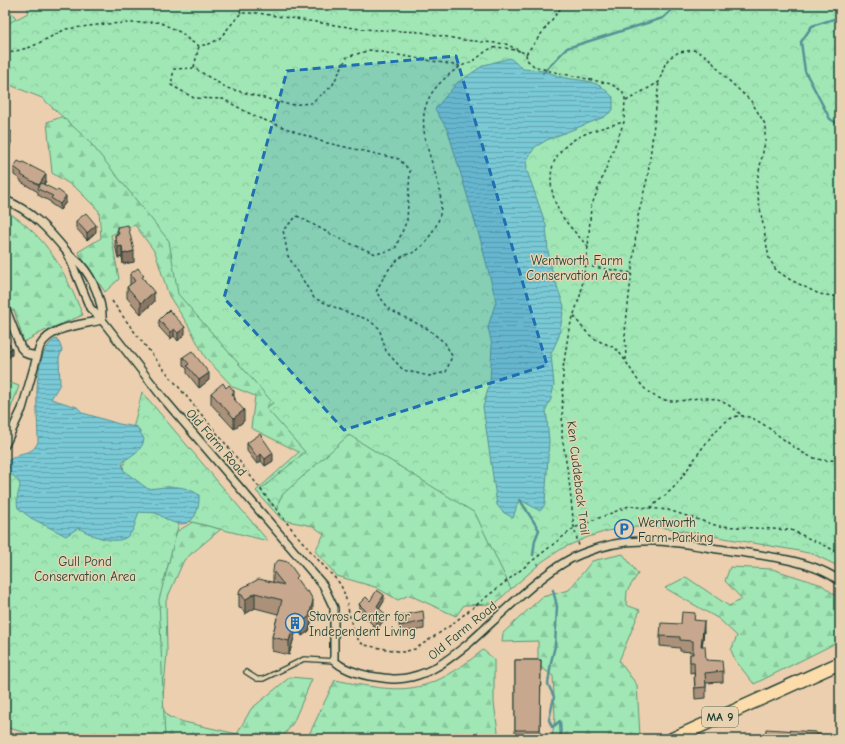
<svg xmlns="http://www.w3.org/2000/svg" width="845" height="744" font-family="'Comic Neue',sans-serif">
<defs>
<pattern id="forest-firs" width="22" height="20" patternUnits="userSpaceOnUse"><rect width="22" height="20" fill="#a0e7b5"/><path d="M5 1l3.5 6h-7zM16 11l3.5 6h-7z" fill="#89c79c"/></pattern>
<pattern id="park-crowns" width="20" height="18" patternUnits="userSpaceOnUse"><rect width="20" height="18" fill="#a0e7b5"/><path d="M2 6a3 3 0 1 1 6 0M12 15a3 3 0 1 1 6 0" fill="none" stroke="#89c79c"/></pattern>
<pattern id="water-rules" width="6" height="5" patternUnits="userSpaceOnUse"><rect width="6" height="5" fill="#7ac9d7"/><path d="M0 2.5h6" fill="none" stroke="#63a4af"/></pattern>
</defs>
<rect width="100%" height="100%" fill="#eccfae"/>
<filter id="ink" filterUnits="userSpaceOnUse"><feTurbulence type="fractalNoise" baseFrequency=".025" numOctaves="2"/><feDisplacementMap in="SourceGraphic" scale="8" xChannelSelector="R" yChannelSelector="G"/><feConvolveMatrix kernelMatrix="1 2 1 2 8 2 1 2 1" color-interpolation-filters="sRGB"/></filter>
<g filter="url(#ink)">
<!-- forest -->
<g fill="url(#forest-firs)" stroke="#609274">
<path d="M5,5L26,30L544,557L495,604L464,605L456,616L409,595L398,600L375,587L337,576L315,551L324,534L313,526L282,520L256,491L299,452L251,428L255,396L233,387L205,357L188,325L169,296L155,252L135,225L111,235L119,279L105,292L78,252L101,238L99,211L76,188L52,173L47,122L73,113L5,51Z"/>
<path d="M5,210C49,238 63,269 83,315L44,331L24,342L14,310L5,311Z"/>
<path d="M5,381L19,386L7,419L5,417Z"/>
<path d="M193,522L221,529L184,560L166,601L167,652L162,708L169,717L184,722L237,734L251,709L290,677L312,679L293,723L281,739H51L164,581L176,532Z"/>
<path d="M623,554L638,574L627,591L626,605L640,610L619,661L637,685L640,736L636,739H552L555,717L553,676L538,665V641L502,642L503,633L542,597L569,590L592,561Z"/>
<path d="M730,567L772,569L822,585L840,599V641L754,684L735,660L731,650L737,636L719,619L665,588L686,577L729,606L742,599L725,581Z"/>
<path d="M483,650L494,659V703L499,739H307L335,680C405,694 426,696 483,650Z"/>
</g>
<!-- park -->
<g fill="url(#park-crowns)" stroke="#609274">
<path d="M28,5H840V567L813,554L794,550L660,527H634L607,531L588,537L563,548L543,561L511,589L475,513L349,435L283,494L279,501L278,510L260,490L305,452L266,408L273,403L178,294L169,241L88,140L42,98L5,83V25L28,13Z"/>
<path d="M142,392L268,541L180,519L159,600L165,739H47L5,727V467L117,493Z"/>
</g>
<!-- water -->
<g fill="url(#water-rules)" stroke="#569196">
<path d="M510,58L523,69L544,71L565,78L587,81L600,85L613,97V110L604,117L547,140L535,147L528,158L526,168L546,225L548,251L553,275L564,306L559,336L551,354L554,385L551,399L546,409L549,441L545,504L540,511L519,499L513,518L503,512L497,505L483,407L490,382L492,345L488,327L496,301L481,242L448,131L435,109L457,83L484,65Z"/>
<path d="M55,339L58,340L62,350L59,358L60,384L51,399L77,407L83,413L119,424L137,427L144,439C143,450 131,456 122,462L124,471L148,489C167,487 182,483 199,495C200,512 192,530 172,522C166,520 161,515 155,513C150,512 143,513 139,512C136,518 135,528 131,533C119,549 92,535 78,528L66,536L31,518L18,508C13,487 32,486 5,471V462C10,460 15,456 20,454C30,451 33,452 38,442C38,416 30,355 55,339Z"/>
</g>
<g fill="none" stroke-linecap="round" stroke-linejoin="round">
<!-- stream -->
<g stroke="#569196" stroke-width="2.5">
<path d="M839,5L837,18L812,26L801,42L805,71L830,119L840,125"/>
<path d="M543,73L567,48L663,18L677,5"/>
<path d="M520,500L539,530L535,540L533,555"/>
<path d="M538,564V565"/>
<path d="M553,590L557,606L555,646L551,662L548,684L554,697L549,720L552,727L560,721L561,739"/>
</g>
<!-- service casing -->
<g stroke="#1f3d34" stroke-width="6">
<path id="service" d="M246,672L257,679H263L304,659L334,661"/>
</g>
<!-- minor casing -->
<g stroke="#1f3d34" stroke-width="10">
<g id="minor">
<path d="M5,200C32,211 49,230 67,252C71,257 77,260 81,265C93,278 103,303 102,320"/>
<path d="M68,254L90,308L102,320L163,398L323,585L334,608V660C340,668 359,674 369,676C383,678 397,681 411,677C434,672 450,658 468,644C499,617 545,568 581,554C601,546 622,541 643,541C668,540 693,545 718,549C756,555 809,558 840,581"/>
<path d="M5,307L21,348L27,354L37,356"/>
<path d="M5,445L22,409L40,346C51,326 81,325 102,320"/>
</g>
</g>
<!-- trunk casing -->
<g stroke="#1f3d34" stroke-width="15">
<path id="trunk" d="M672,739L840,663"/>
</g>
<!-- path -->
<g stroke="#1f3d34" stroke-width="1.5" stroke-dasharray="3 3" stroke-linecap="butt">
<path d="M237,5L241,13"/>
<path d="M5,54L31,47L66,29L105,24L159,22L182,33L189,40L199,46L209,44L219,39L241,13H257L361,29L421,32L463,40L506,44L526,54L527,60L534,66L550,71L611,84L622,91L625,98L624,122L591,207L588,247L581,293L569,329L563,369L562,436L569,480L574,528L579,546"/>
<path d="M526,54L563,5"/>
<path d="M460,66L370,50L347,57L332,86L311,103L290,105L227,88L194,68L174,69L171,85L194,98L223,99L256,117L323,142L399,159L410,171L407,220L395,249L376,254L344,241L297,216L283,230L288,256L314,298L348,313L367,319L379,328L386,351L403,370L429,376L446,372L452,356L445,343L428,329L390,310L376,292C383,278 389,265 403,256C406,254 411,254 414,252C424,247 432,233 437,224C456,181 397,128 439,84C448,75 456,68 468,63C477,60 480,55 488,50C497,44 511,50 520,51"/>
<path d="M194,67L199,46"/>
<path d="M626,101L659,82L665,64L669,58L679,52L694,50L708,57L724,76L751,101L765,124V142L756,186L769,258L776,270L789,279L819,294L840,297"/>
<path d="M588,247C579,236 566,224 559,211C554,201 551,190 551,179C551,140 592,130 624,122"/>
<path d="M586,266L632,273"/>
<path d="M112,301C149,354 192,402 233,453C266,496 298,540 336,579C352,595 346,634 364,645L403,652L415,649L447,628L574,528L629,506L668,510L718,526L791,530L840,553"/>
<path d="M574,316C581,326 588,336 599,341C605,344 611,345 616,349C633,366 638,394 665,400C674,402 683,401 692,399C716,395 726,402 744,417"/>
<path d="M626,360L625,332L638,216L648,175L659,82"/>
<path d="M650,508C658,501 668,494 675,486C689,470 714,424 734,417C763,407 796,466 833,460L840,449"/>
</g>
<!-- service -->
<use href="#service" stroke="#e7d3b1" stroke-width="3.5"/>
<!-- minor -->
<use href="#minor" stroke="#e7d3b1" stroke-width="7"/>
<!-- trunk -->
<use href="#trunk" stroke="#fddcac" stroke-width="12"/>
</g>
<!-- wall -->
<g fill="#ab907a" stroke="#1f3d34">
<path d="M5,118L7,130L11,142L9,149L5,148Z"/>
<path d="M14,167L46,181L44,184L66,202L60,210L51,204V202L38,195V192L21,182V180L14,175Z"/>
<path d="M76,221L96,232L87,240L76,228Z"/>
<path d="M117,227L134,262L123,264L122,257L118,258L115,245V235L117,234Z"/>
<path d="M130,274L144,279L154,302L141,314L127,298V287L130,285Z"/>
<path d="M159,320L185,334L178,341L174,336L170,339L159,327Z"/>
<path d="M183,357L209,380L199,388L187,373V369L183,365Z"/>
<path d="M211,393L234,397L244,421L234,429L211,404Z"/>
<path d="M247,443L273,461L265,466L261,461L257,464L247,451Z"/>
<path d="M273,571L298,581L313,614L309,631L302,636L297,627L289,655L272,651V637L278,614L255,608L245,614L242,609L239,608V594L273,582Z"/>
<path d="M370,601H384L379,609L384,620L377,629L359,611V604Z"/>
<path d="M399,616L424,621V629L400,633L399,623Z"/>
<path d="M695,620L704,631L702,646L706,660L723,671V682L706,683V698L695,699L694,672L690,673V654H693V652L680,651V648L660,646V636L681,624Z"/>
<path d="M515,660H541L540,739H515Z"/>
</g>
<!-- shaded-wall -->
<g fill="#8b7663" stroke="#1f3d34">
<path d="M7,119V130L5,137V128Z"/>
<path d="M11,131V142L9,149V138Z"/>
<path d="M46,174V181L40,190L39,189V185Z"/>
<path d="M66,196V202L60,210V204Z"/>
<path d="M96,225V232L87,240V233Z"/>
<path d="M122,246V257L118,258V247Z"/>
<path d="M134,251V262L123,264V254Z"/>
<path d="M154,292V302L141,314V303Z"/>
<path d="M185,327V334L178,341V333Z"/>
<path d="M174,329V336L170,339V332Z"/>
<path d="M12,348V355L7,359V364L5,365V353Z"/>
<path d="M209,373V380L199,388V380Z"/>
<path d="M234,391V399L235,398V409L232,394Z"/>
<path d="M244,410V421L234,429V418Z"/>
<path d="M273,453V461L265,466V459Z"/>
<path d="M261,454V461L257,464V457Z"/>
<path d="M255,593V608L245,614V600Z"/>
<path d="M384,595V601L377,613V606Z"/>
<path d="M313,600V614L309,631L302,636V621Z"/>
<path d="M297,613V627L289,655V641Z"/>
<path d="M384,613V620L377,629V622Z"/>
<path d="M704,621V631L701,657V646Z"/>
</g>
<!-- building -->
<g fill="#c7a88e" stroke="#1f3d34">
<path d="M5,118L7,119L5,128Z"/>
<path d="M5,129L11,131L9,138L5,137Z"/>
<path d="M18,161L22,163L23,162L46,174L39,185L21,175L22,173L14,167Z"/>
<path d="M41,183L57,191L58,190L66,196L60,204L51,198L53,196L38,189Z"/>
<path d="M86,213L96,225L87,233L76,221Z"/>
<path d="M128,225L134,251L123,254L122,246L118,247L115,235L119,234L117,227Z"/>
<path d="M138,268L144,276L142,277L154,292L141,303L127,287L135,281L130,274Z"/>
<path d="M169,310L185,327L178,333L174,329L170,332L159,320Z"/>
<path d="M5,339L12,348L5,353Z"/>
<path d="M192,351L209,373L199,380L187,366L189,364L183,357Z"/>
<path d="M223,383L226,388L229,385L234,391L232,394L235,398L234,399L244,410L234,418L211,393Z"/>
<path d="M260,434L273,453L265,459L261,454L257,457L247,443Z"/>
<path d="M279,560L288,562L298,576L296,578L306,592L308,591L313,600L309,617L302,621L297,613L289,641L272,637L282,600L255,593L245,600L242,595L239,594L240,589L259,579L284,585L273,571L274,564Z"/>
<path d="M377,590L384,595L377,606L384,613L377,622L359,604L366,597L370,601Z"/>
<path d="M423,611L424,621L400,626L399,616Z"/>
<path d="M682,612L695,613L694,620L704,621L701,646H705L706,660L722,661L723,671L705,673L706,687L695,688L694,662H690V654H693V641L680,640V637L660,636L661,623L681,624Z"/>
<path d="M515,660H541L540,730H515Z"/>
<path d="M766,729L816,732V734L828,735V739H765Z"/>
</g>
</g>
<!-- marked area -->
<path fill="#1f6fb2" fill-opacity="0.2" stroke="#1f6fb2" stroke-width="3" stroke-dasharray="8 5" stroke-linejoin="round" d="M456,56L547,365L344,430L224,298L287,71Z"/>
<!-- icons -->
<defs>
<g id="parking-ring" transform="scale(1)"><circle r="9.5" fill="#e7d3b1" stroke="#1f6fb2" stroke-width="1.5"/><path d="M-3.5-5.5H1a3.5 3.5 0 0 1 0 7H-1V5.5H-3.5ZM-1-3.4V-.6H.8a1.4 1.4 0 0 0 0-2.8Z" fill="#1f6fb2"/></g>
<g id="building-ring" transform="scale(1)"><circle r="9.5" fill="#e7d3b1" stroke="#1f6fb2" stroke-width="1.5"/><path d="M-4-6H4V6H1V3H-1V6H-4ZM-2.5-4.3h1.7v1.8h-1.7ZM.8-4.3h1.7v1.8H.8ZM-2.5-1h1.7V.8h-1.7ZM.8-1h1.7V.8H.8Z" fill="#1f6fb2"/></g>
</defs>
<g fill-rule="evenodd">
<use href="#parking-ring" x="624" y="529"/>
<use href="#building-ring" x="295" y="623"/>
</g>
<g text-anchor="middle" stroke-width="3" stroke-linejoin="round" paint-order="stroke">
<!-- shield labels -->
<rect fill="#e7d3b1" stroke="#5b6a5a" stroke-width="1" x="702" y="707" width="36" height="20" rx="3"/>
<g font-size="12" font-weight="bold" fill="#1f3d34">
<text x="720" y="721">MA 9</text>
</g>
<!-- park labels -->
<g font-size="13" fill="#25463a" stroke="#e7d3b1">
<text x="577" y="265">Wentworth Farm<tspan x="577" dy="15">Conservation Area</tspan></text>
<text x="85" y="566">Gull Pond<tspan x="85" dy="15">Conservation Area</tspan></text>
</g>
<!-- street labels -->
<g font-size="13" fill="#1f3d34" stroke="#e7d3b1">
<text transform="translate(217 442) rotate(49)" y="5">Old Farm Road</text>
<text transform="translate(579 478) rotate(83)" y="5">Ken Cuddeback Trail</text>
<text transform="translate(462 630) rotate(-39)" y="5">Old Farm Road</text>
</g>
<!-- poi labels -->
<g font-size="13" fill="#1f3d34" stroke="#e7d3b1" text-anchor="start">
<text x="638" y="527">Wentworth<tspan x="638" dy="15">Farm Parking</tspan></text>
<text x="309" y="621">Stavros Center for<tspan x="309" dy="15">Independent Living</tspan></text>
</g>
</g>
<!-- margin -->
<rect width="845" height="744" fill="none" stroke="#e7d3b1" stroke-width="20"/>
<rect x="10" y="10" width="825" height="724" fill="none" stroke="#1f3d34" stroke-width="1.5" filter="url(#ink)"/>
</svg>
